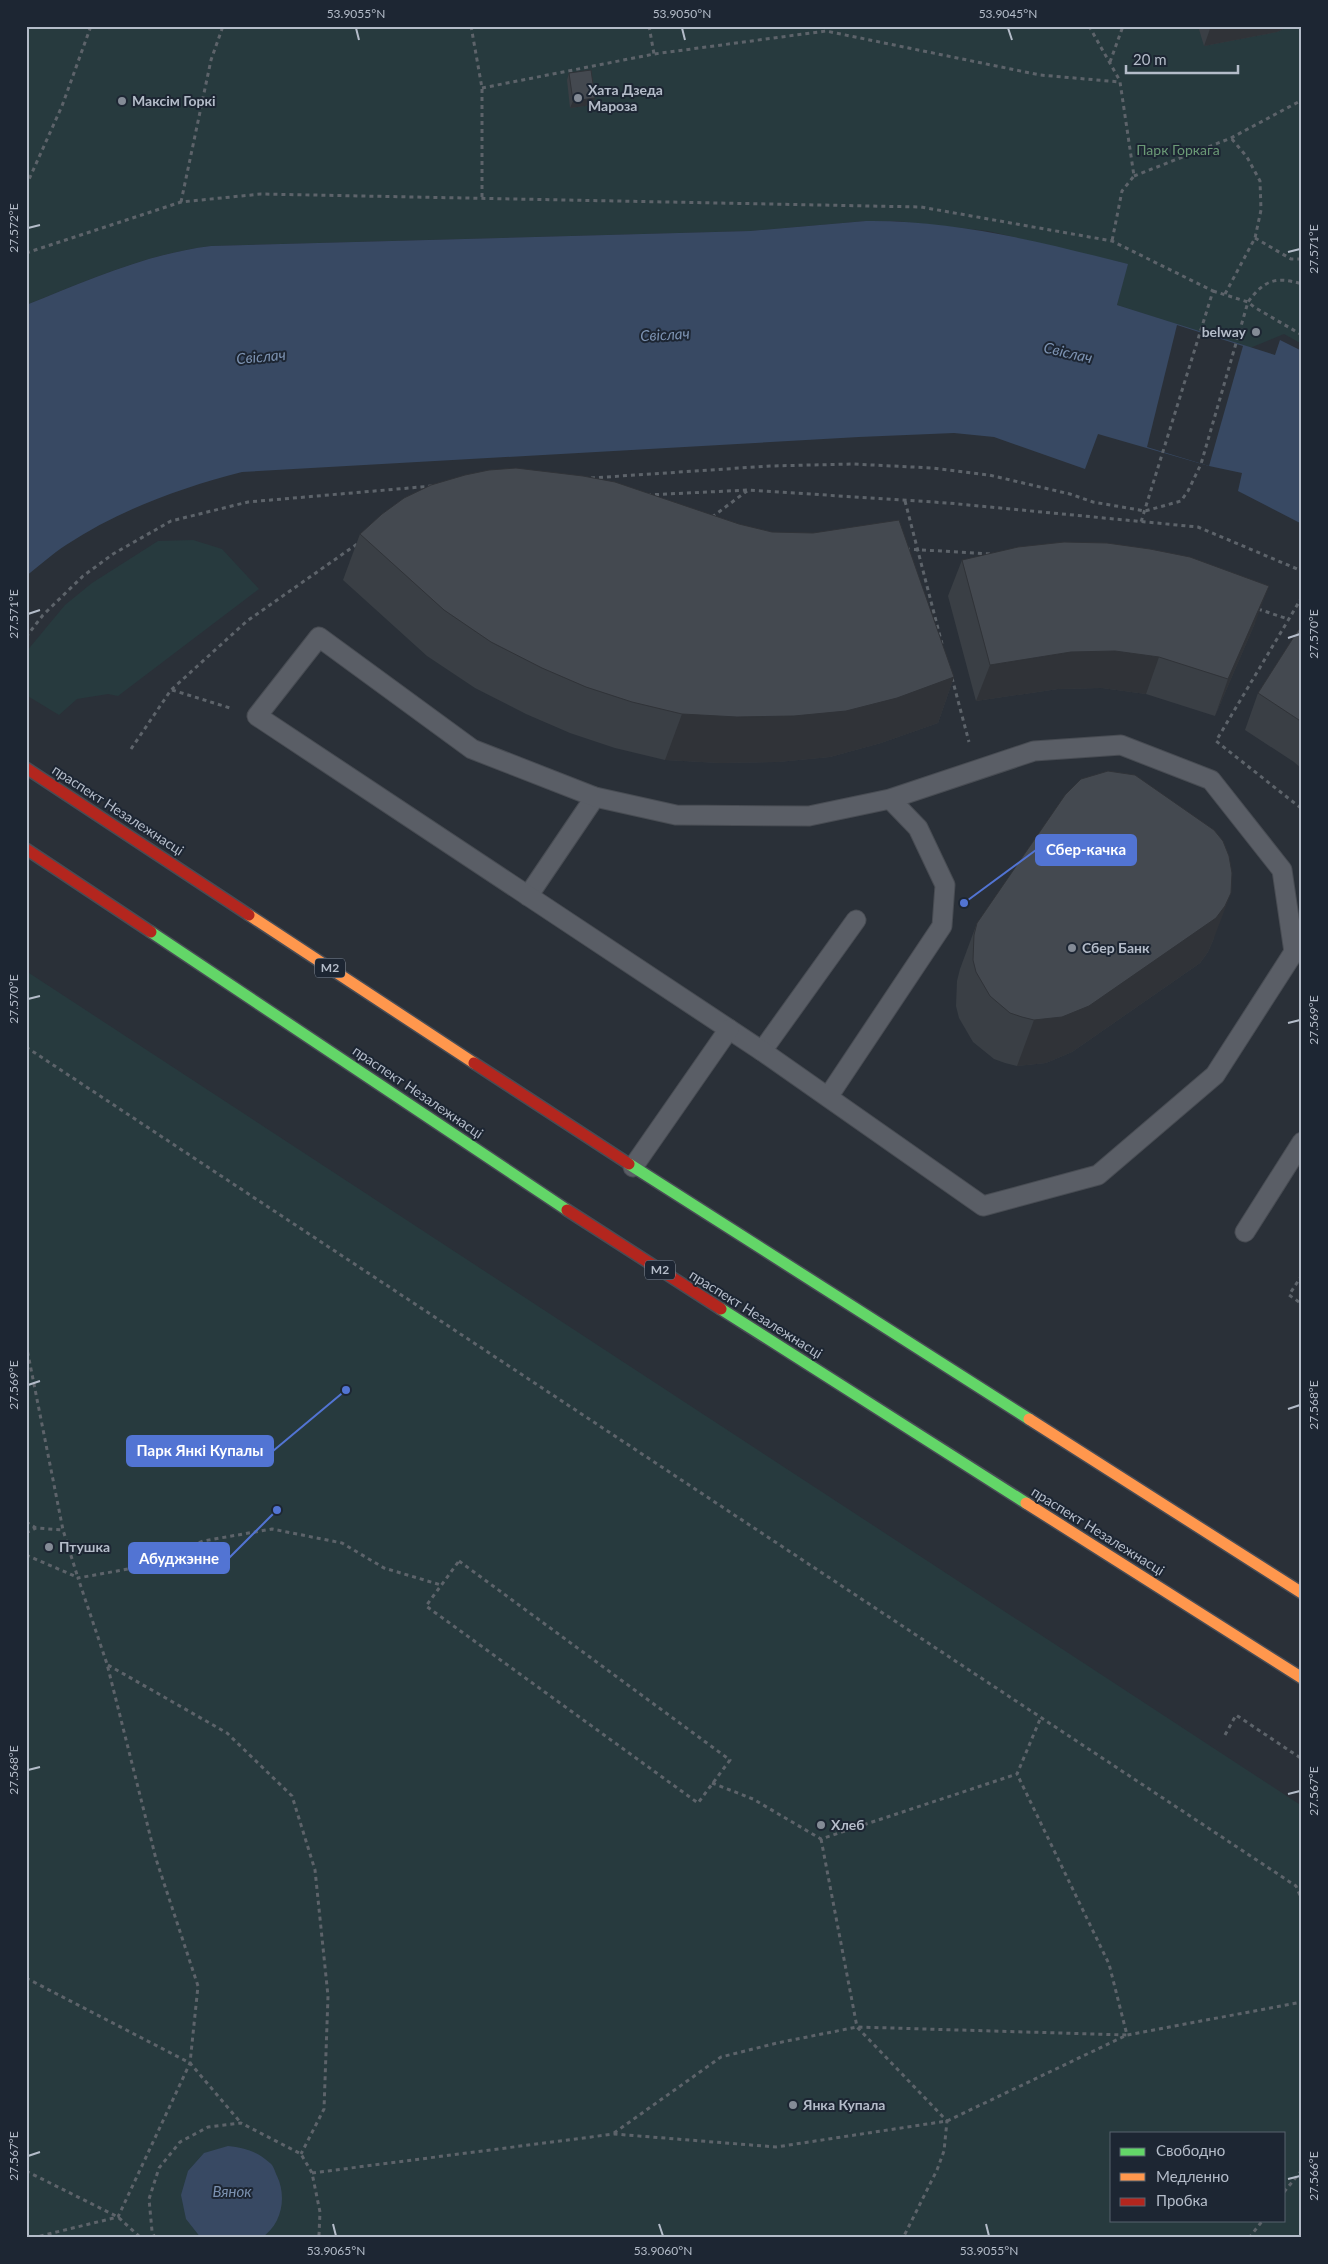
<svg xmlns="http://www.w3.org/2000/svg" width="1328" height="2264" font-family="Lato,sans-serif">
<rect width="100%" height="100%" fill="#2a3038"/>
<!-- green -->
<g fill="#273a3e" fill-rule="evenodd">
<path d="M26,26H1302V344L1284,334L1250,348L1117,305L1127,264L988,231L896,221H866L750,231L211,246C145,254 87,281 26,305Z"/>
<path d="M193,540L222,549L259,589L118,696L108,694L77,699L59,715L26,695V652L65,605L92,583L158,541Z"/>
<path d="M26,971L1302,1806V2238H26ZM1112,2133H1284V2220H1112Z"/>
</g>
<!-- water -->
<g fill="#384963">
<path d="M866,221C956,220 1041,242 1128,264L1117,305L1275,355L1280,340L1302,351V524L1238,491L1242,473L1209,466L1098,434L1085,469L994,437L954,433L859,437L242,472C180,488 119,510 66,545C52,554 39,566 26,576V305C87,281 145,254 211,246L750,231Z"/>
<path d="M228,2146C245,2148 257,2151 270,2163C274,2166 275,2172 277,2176C287,2197 282,2225 261,2238H201L186,2219L181,2195L188,2171L204,2153Z"/>
</g>
<!-- pier -->
<path fill="#2a3038" d="M1177,325L1243,346L1209,466L1147,447Z"/>
<g fill="none" stroke-linecap="round" stroke-linejoin="round">
<!-- lane casing -->
<g stroke="#484c53" stroke-width="21">
<g id="lane">
<path d="M528,896L595,797"/>
<path d="M762,1051L856,920"/>
<path d="M828,1097L942,926L945,885L918,828L890,799L809,816L676,815L595,797L472,749L319,637L257,716L762,1051L983,1206L1098,1175L1215,1075L1294,952L1282,870L1211,780L1121,745L1034,751L890,799"/>
<path d="M633,1167L729,1029"/>
<path d="M1245,1232L1302,1142"/>
</g>
</g>
<!-- fast casing -->
<g stroke="#484c55" stroke-width="14">
<g id="fast">
<path d="M151,932L567,1210"/>
<path d="M629,1164L1029,1419"/>
<path d="M721,1309L1026,1503"/>
</g>
</g>
<!-- slow casing -->
<g stroke="#484c55" stroke-width="14">
<g id="slow">
<path d="M249,915L474,1063"/>
<path d="M1029,1419L1302,1593"/>
<path d="M1026,1503L1302,1678"/>
</g>
</g>
<!-- jam casing -->
<g stroke="#484c55" stroke-width="14">
<g id="jam">
<path d="M26,768L249,915"/>
<path d="M26,849L151,932"/>
<path d="M474,1063L629,1164"/>
<path d="M567,1210L721,1309"/>
</g>
</g>
<!-- path -->
<g stroke="#5d636a" stroke-width="3" stroke-dasharray="4 4" stroke-linecap="butt">
<path d="M471,26L482,88V198"/>
<path d="M649,26L654,54"/>
<path d="M1089,26L1120,81"/>
<path d="M1110,62L1123,26"/>
<path d="M482,88L654,54L826,31L1040,75L1120,82L1134,176L1122,191L1112,241"/>
<path d="M1134,176L1231,138L1302,100"/>
<path d="M26,186L62,106L91,26"/>
<path d="M181,202L211,60L223,26"/>
<path d="M1255,238L1291,259H1302"/>
<path d="M26,253L181,202L261,194L921,207L1112,241L1213,291L1141,522"/>
<path d="M1213,291L1248,302L1254,307L1302,335"/>
<path d="M1225,294L1255,238L1261,210L1260,181L1247,157L1231,138"/>
<path d="M591,478L770,466L853,464L932,468L989,475L1070,494L1093,502L1145,511L1181,501L1188,491L1201,464L1248,302C1264,280 1276,276 1302,284"/>
<path d="M647,495L748,490L948,503L1198,527L1302,571"/>
<path d="M905,501L942,644"/>
<path d="M712,517L747,491"/>
<path d="M906,549L992,554"/>
<path d="M1302,597L1216,741L1302,809"/>
<path d="M1258,609L1288,619"/>
<path d="M26,637L43,615L83,576L113,554L171,521L248,502L432,486"/>
<path d="M952,678L969,742"/>
<path d="M172,690L230,708"/>
<path d="M131,749L171,690L247,621L360,542"/>
<path d="M26,1047L1296,1886L1302,1900"/>
<path d="M1302,1275L1289,1295L1302,1304"/>
<path d="M26,1344L63,1530L78,1578"/>
<path d="M26,1522L36,1528L63,1530"/>
<path d="M26,1533L36,1528"/>
<path d="M26,1555L77,1577"/>
<path d="M459,1561L730,1760L698,1803L426,1606Z"/>
<path d="M108,1665L227,1733L292,1796L315,1870L328,1996L324,2109L301,2154"/>
<path d="M1225,1735L1236,1715L1302,1759"/>
<path d="M712,1783L753,1799L821,1839L1017,1774L1041,1717"/>
<path d="M821,1839L857,2027L947,2121L944,2151L937,2170L903,2238"/>
<path d="M26,1978L190,2063L241,2123"/>
<path d="M614,2133L721,2057L777,2043L857,2027L1127,2035L1109,1964L1017,1774"/>
<path d="M26,2171L118,2217L141,2238"/>
<path d="M312,2173L614,2134L776,2147L947,2121L1127,2035L1302,2002"/>
<path d="M1284,2192L1302,2170"/>
<path d="M32,2238L118,2217L190,2063L198,1986L156,1859L107,1664L78,1578L128,1569L203,1541L272,1529L342,1543L384,1568L441,1585"/>
<path d="M155,2238L152,2231L149,2199L159,2168L180,2142L208,2127L241,2123L301,2154L312,2173L320,2212L319,2235L316,2238"/>
<path d="M1249,2238L1263,2220"/>
</g>
<!-- lane -->
<use href="#lane" stroke="#5a5e66" stroke-width="19"/>
<!-- fast -->
<use href="#fast" stroke="#63d668" stroke-width="11"/>
<!-- slow -->
<use href="#slow" stroke="#ff974d" stroke-width="11"/>
<!-- jam -->
<use href="#jam" stroke="#b3261e" stroke-width="11"/>
</g>
<!-- wall -->
<g fill="#3a3f45">
<path d="M1198,26H1290L1277,32L1204,46Z"/>
<path d="M569,73L592,105L570,108L567,80Z"/>
<path d="M360,534L954,677L938,723L881,743L830,757L778,762L720,763L665,760L615,748L570,733L526,714L475,688L427,656L343,580Z"/>
<path d="M962,560L1255,623L1215,716L1146,694L1102,688L1058,689L976,701L948,596Z"/>
<path d="M1302,624V769L1294,762L1245,730L1258,693Z"/>
<path d="M977,923L1214,938L1208,952L1200,963L1072,1052L1046,1063L1017,1066L1005,1063L994,1059L973,1042L959,1018L956,1006L957,981L960,969Z"/>
</g>
<!-- shaded-wall -->
<g fill="#303338">
<path d="M1211,26H1290L1277,32L1204,46Z"/>
<path d="M595,98L592,105L570,108L573,101Z"/>
<path d="M1269,586L1255,623L1215,716L1228,679Z"/>
<path d="M1115,651L1159,657L1146,694L1102,688L1058,689L976,701L990,665L1071,652Z"/>
<path d="M954,677L938,723L881,743L830,757L778,762L720,763L665,760L682,714Z"/>
<path d="M1231,893L1214,938L1208,952L1200,963L1072,1052L1046,1063L1017,1066L1034,1020Z"/>
</g>
<!-- building -->
<g fill="#444950" stroke="#303338">
<path d="M591,70L595,98L573,101L569,73Z"/>
<path d="M516,468L583,476L615,482L739,524L772,532L813,533L899,520L954,677L897,698L846,711L794,716L737,717L682,714L632,702L586,687L542,668L491,642L444,610L360,534L382,514L404,498L431,485L465,475L489,470Z"/>
<path d="M1064,542L1107,543L1150,549L1190,557L1269,586L1228,679L1159,657L1115,651L1071,652L990,665L962,560L1018,547Z"/>
<path d="M1302,624V722L1258,693Z"/>
<path d="M1108,771L1135,775L1214,830L1223,841L1229,856L1232,873L1231,893L1225,906L1216,918L1089,1006L1062,1017L1034,1020L1022,1017L1010,1013L990,996L976,972L973,960L974,935L977,923L1065,795L1081,779Z"/>
</g>
<!-- ticks -->
<path fill="none" stroke="#b4bcc9" stroke-width="2" d="M356,28L359,40M682,28L685,40M1008,28L1012,40M28,228L40,225M1288,252L1300,249M28,614L40,610M1288,638L1300,634M28,999L40,996M1288,1023L1300,1020M28,1385L40,1381M1288,1409L1300,1405M28,1770L40,1767M1288,1794L1300,1791M28,2156L40,2152M1288,2179L1300,2176M333,2224L336,2236M659,2224L663,2236M986,2224L989,2236"/>
<!-- markers -->
<g fill="#848b96" stroke="#1d2633" stroke-width="2">
<circle cx="578" cy="98" r="5"/>
<circle cx="122" cy="101" r="5"/>
<circle cx="1256" cy="332" r="5"/>
<circle cx="1072" cy="948" r="5"/>
<circle cx="49" cy="1547" r="5"/>
<circle cx="821" cy="1825" r="5"/>
<circle cx="793" cy="2105" r="5"/>
</g>
<g text-anchor="middle" stroke-width="4" stroke-linejoin="round" paint-order="stroke">
<!-- shield labels -->
<g fill="#1d2633" stroke="#878f9c" stroke-width="1">
<rect x="315" y="958.5" width="30" height="19" rx="4"/>
<rect x="645" y="1260.5" width="30" height="19" rx="4"/>
</g>
<g font-size="12" font-weight="bold" fill="#b4bcc9">
<text x="330" y="972">М2</text>
<text x="660" y="1274">М2</text>
</g>
<!-- poi labels -->
<g font-size="14" font-weight="bold" fill="#b4bcc9" stroke="#1d2633" text-anchor="start">
<text x="588" y="95">Хата Дзеда<tspan x="588" dy="16">Мароза</tspan></text>
<text x="132" y="106">Максім Горкі</text>
<text x="1246" y="337" text-anchor="end">belway</text>
<text x="1082" y="953">Сбер Банк</text>
<text x="59" y="1552">Птушка</text>
<text x="831" y="1830">Хлеб</text>
<text x="803" y="2110">Янка Купала</text>
</g>
<!-- park labels -->
<g font-size="14" fill="#6b9a76" stroke="#1d2633">
<text x="1178" y="155">Парк Горкага</text>
</g>
<!-- street labels -->
<g font-size="14" fill="#b4bcc9" stroke="#1d2633">
<text transform="translate(118 810) rotate(33)" y="5">праспект Незалежнасці</text>
<text transform="translate(418 1092) rotate(34)" y="5">праспект Незалежнасці</text>
<text transform="translate(756 1314) rotate(32)" y="5">праспект Незалежнасці</text>
<text transform="translate(1098 1531) rotate(32)" y="5">праспект Незалежнасці</text>
</g>
<!-- water labels -->
<g font-size="15" font-style="italic" fill="#7c92b1" stroke="#1d2633">
<text transform="translate(665 335) rotate(-3)" y="5">Свіслач</text>
<text transform="translate(1068 353) rotate(13)" y="5">Свіслач</text>
<text transform="translate(261 357) rotate(-5)" y="5">Свіслач</text>
<text x="232" y="2197">Вянок</text>
</g>
</g>
<!-- callouts -->
<path fill="none" stroke="#5274d3" stroke-width="2" d="M964 903L1036 850M346 1390L273 1451M277 1510L229 1558"/>
<g fill="#5274d3" stroke="#1d2633" stroke-width="2">
<circle cx="964" cy="903" r="5"/>
<circle cx="346" cy="1390" r="5"/>
<circle cx="277" cy="1510" r="5"/>
</g>
<g fill="#5274d3" stroke="#5274d3" stroke-width="2">
<rect x="1036" y="835" width="100" height="30" rx="5"/>
<rect x="127" y="1436" width="146" height="30" rx="5"/>
<rect x="129" y="1543" width="100" height="30" rx="5"/>
</g>
<g font-size="15" text-anchor="middle" font-weight="bold" fill="#fff">
<text x="1086" y="855">Сбер-качка</text>
<text x="200" y="1456">Парк Янкі Купалы</text>
<text x="179" y="1564">Абуджэнне</text>
</g>
<!-- border -->
<rect width="1328" height="2264" fill="none" stroke="#1d2633" stroke-width="55"/>
<!-- legend -->
<rect x="1110" y="2132" width="175" height="90" fill="#1d2633" stroke="#59626f"/>
<rect x="1120" y="2148" width="25" height="8" fill="#63d668" stroke="#59626f"/>
<text x="1156" y="2156" font-size="15" fill="#b4bcc9">Свободно</text>
<rect x="1120" y="2173" width="25" height="8" fill="#ff974d" stroke="#59626f"/>
<text x="1156" y="2182" font-size="15" fill="#b4bcc9">Медленно</text>
<rect x="1120" y="2198" width="25" height="8" fill="#b3261e" stroke="#59626f"/>
<text x="1156" y="2206" font-size="15" fill="#b4bcc9">Пробка</text>
<!-- scale -->
<path d="M1126 65v8h112v-8" fill="none" stroke="#b4bcc9" stroke-width="2.5"/>
<text x="1133" y="65" font-size="15" fill="#b4bcc9" stroke="#1d2633" stroke-width="4" paint-order="stroke">20 m</text>
<rect x="28" y="28" width="1272" height="2208" fill="none" stroke="#b4bcc9" stroke-width="2"/>
<g font-size="12" text-anchor="middle" fill="#b4bcc9">
<text x="356" y="18">53.9055°N</text>
<text x="682" y="18">53.9050°N</text>
<text x="1008" y="18">53.9045°N</text>
<text transform="translate(14 228) rotate(-90)" y="4">27.572°E</text>
<text transform="translate(1314 249) rotate(-90)" y="4">27.571°E</text>
<text transform="translate(14 614) rotate(-90)" y="4">27.571°E</text>
<text transform="translate(1314 634) rotate(-90)" y="4">27.570°E</text>
<text transform="translate(14 999) rotate(-90)" y="4">27.570°E</text>
<text transform="translate(1314 1020) rotate(-90)" y="4">27.569°E</text>
<text transform="translate(14 1385) rotate(-90)" y="4">27.569°E</text>
<text transform="translate(1314 1405) rotate(-90)" y="4">27.568°E</text>
<text transform="translate(14 1770) rotate(-90)" y="4">27.568°E</text>
<text transform="translate(1314 1791) rotate(-90)" y="4">27.567°E</text>
<text transform="translate(14 2156) rotate(-90)" y="4">27.567°E</text>
<text transform="translate(1314 2176) rotate(-90)" y="4">27.566°E</text>
<text x="336" y="2255">53.9065°N</text>
<text x="663" y="2255">53.9060°N</text>
<text x="989" y="2255">53.9055°N</text>
</g>
</svg>
